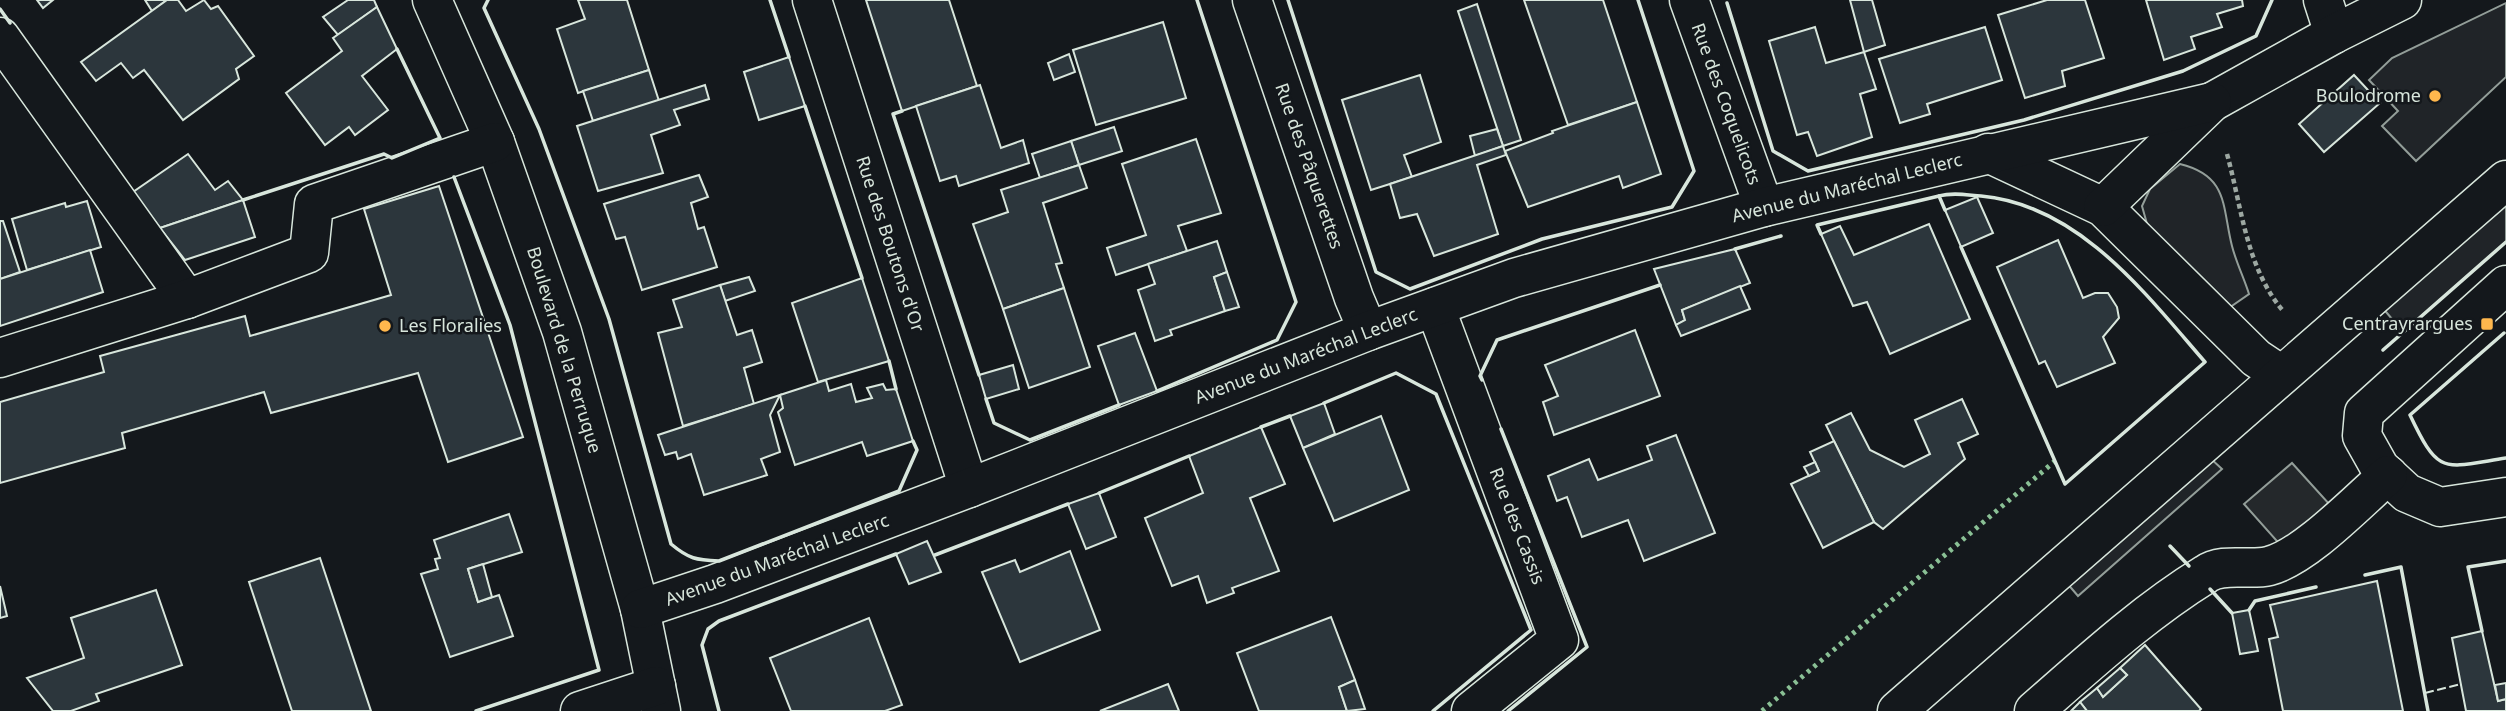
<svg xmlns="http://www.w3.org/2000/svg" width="2506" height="711" font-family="'Noto Sans',sans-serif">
<rect width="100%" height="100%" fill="#14181c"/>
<!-- green -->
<g fill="#202428" stroke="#939e99" stroke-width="2">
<path d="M2506,3V77L2416,161L2382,126L2398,111L2369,80L2392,58Z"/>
<path d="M2180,164C2229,176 2222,207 2232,246C2236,262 2244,278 2249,294L2226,310L2149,231L2142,206L2150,189Z"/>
<path d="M2506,198V242L2403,332L2381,306Z"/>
<path d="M2209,457L2222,469L2078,596L2066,582Z"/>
</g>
<!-- parking -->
<path fill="#24282b" stroke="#939e99" stroke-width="2" d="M2292,463L2340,516L2291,557L2244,504Z"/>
<!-- building -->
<g fill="#2c363c" stroke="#d8e6dc" stroke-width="2">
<path d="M37,0H53L43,8Z"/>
<path d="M145,0H167L152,11Z"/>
<path d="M167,0H178L186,11L204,0L211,9L218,6L254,56L236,69L239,79L183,120L144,70L133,78L121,63L96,81L81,62Z"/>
<path d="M348,0H374L377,7L338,35L323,17Z"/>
<path d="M578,0H627L649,70L578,93L557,29L585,19Z"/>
<path d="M866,0H949L977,86L902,111Z"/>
<path d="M1524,0H1603L1637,102L1568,125Z"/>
<path d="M1850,0H1872L1885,45L1864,52Z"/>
<path d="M2047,0H2085L2104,58L2062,71L2065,86L2025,98L1998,15Z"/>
<path d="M2146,0H2242L2243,6L2217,14L2222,27L2191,37L2195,49L2164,60Z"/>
<path d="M1477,4L1521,140L1503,146L1458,11Z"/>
<path d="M377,7L397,49L362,76L388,110L355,135L349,127L325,145L286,93L342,51L333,38Z"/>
<path d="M1163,22L1186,98L1096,125L1073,50Z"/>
<path d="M1815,27L1826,63L1864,52L1876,89L1860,94L1872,137L1817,156L1808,132L1797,135L1769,41Z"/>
<path d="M1985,27L2002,80L1927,104L1930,114L1900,123L1879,59Z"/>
<path d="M1069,54L1075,72L1054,80L1048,63Z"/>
<path d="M789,57L805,106L759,120L744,72Z"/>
<path d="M649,70L659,101L593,121L583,91Z"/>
<path d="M1420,75L1441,142L1404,155L1412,177L1371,190L1342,100Z"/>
<path d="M2354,75L2380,103L2324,152L2299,124Z"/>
<path d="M705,85L709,99L674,110L680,125L651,135L663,173L598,191L577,126Z"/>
<path d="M980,85L1001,148L1023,140L1029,163L959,186L956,176L940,181L916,106Z"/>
<path d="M1637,102L1661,174L1623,188L1619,176L1528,207L1505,151L1553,133L1552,131Z"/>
<path d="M1114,127L1122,151L1079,165L1071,141Z"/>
<path d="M1497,129L1503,146L1475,156L1470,136Z"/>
<path d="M1196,139L1221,213L1178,226L1187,251L1116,275L1107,248L1146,235L1122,164Z"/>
<path d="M1071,141L1079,165L1040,178L1032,154Z"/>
<path d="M1503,146L1506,155L1477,165L1498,234L1434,256L1417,214L1400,218L1390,184Z"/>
<path d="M188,154L215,190L228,181L243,200L160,228L133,192Z"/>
<path d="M1079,165L1087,188L1043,203L1062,263L1056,264L1064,288L1003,309L973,224L1008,212L1001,190Z"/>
<path d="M699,175L708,197L691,203L698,229L704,227L717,267L642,290L625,237L616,239L604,204Z"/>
<path d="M439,186L523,437L448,462L418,373L271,413L264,392L122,433L125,448L0,483V402L104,372L100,356L245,316L250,336L391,295L364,209Z"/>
<path d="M1977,197L1993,233L1961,247L1945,210Z"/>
<path d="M243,200L255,237L185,260L160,228Z"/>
<path d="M87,201L101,247L27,270L12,219L65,203L66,207Z"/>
<path d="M0,221H3L20,272L0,279Z"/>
<path d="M1929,224L1970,319L1890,354L1867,302L1853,306L1821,234L1840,226L1854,255Z"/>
<path d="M2058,240L2083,298L2095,293H2108L2117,307L2119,318L2103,337L2115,363L2057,387L2045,361L2039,364L1997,267Z"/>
<path d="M1217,241L1227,272L1214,277L1225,311L1170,330L1172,335L1155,341L1138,290L1155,284L1148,264Z"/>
<path d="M1735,249L1750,283L1682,310L1685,320L1676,325L1654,269Z"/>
<path d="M90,250L103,292L0,326V279Z"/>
<path d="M1227,272L1239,307L1225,311L1214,277Z"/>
<path d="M749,277L755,291L725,301L720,285Z"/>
<path d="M862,278L889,361L818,382L792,303Z"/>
<path d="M720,285L737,335L752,330L762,362L744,368L754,404L683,426L658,333L682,327L673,300Z"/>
<path d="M1740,286L1750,309L1681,336L1676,325L1685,320L1682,310Z"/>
<path d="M1064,288L1090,367L1029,388L1003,309Z"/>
<path d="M1635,330L1660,396L1554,435L1543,402L1558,396L1545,365Z"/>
<path d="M1135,333L1157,391L1119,405L1098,346Z"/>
<path d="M1013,365L1019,389L986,399L979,375Z"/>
<path d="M826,380L829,391L851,384L856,402L872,398L867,388L883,384L886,390L896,389L913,441L867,456L862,442L795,465L778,412L783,408L780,395Z"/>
<path d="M780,395L770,415L780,452L761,459L767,475L704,495L691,454L678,459L676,452L665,455L658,435Z"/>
<path d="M1962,399L1978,434L1958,443L1965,459L1883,529L1874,522L1826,425L1851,413L1870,450L1904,467L1930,454L1915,420Z"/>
<path d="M1324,403L1335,434L1303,448L1290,416Z"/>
<path d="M1381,416L1409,490L1334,521L1303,448Z"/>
<path d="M1261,427L1285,484L1250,498L1279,571L1232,588L1234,593L1207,603L1198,576L1172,586L1145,518L1203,493L1189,456Z"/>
<path d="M1676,435L1715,533L1644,561L1628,520L1582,537L1567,497L1557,501L1548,476L1589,459L1598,480L1652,460L1647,446Z"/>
<path d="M1834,441L1874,522L1823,548L1791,484L1819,471L1810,452Z"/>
<path d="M1815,462L1819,471L1809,476L1804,467Z"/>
<path d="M1099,493L1116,537L1086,549L1068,504Z"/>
<path d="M509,514L522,552L468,569L478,602L499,595L513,636L450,657L421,574L438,569L435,559L440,558L434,540Z"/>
<path d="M927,541L941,572L909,584L896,554Z"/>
<path d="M1070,551L1100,630L1020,662L982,572L1015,560L1020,572Z"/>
<path d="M320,558L371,711H292L249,582Z"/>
<path d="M483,564L492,597L478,602L468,569Z"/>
<path d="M2377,581L2403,711H2283L2269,639L2278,637L2270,605Z"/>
<path d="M0,586L7,616L0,618Z"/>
<path d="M156,590L182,665L96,694L99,701L71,711H53L27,678L84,658L71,618Z"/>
<path d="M2249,610L2258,651L2240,654L2232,613Z"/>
<path d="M1331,617L1355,680L1339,687L1347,711H1259L1237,653Z"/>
<path d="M869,618L902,705L885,711H791L770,658Z"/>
<path d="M2482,631L2498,701L2506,699V711H2466L2452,638Z"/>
<path d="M2145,645L2201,709L2199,711H2087L2080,702L2097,688L2103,697L2127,675L2120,668Z"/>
<path d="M2120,668L2127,675L2103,697L2097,688Z"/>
<path d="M1355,680L1365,709L1347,711L1339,687Z"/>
<path d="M2506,683V699L2498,701L2495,685Z"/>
<path d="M1168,684L1179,711H1100Z"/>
<path d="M2080,702L2087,711H2071Z"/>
</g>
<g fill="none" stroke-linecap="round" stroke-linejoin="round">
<!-- minor casing -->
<g stroke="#d8e6dc" stroke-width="41">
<g id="minor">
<path d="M432,0L495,142L562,332L640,609L661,711"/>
<path d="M812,0L969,488"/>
<path d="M1252,0L1354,298L1368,331"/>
<path d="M1689,0L1764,207"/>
<path d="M2323,0L2334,34"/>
<path d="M0,37L187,299"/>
<path d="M1988,153L2103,207L2256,358L2280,374"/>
<path d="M2103,207L2212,102L2334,34L2402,0"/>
<path d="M2506,285L2364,413L2362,436L2380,468L2407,493L2440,507L2506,497"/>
<path d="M1435,307L1559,640L1471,711"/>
<path d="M0,358L187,299L309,253L314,204L495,142"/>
<path d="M640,609L715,584L969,488L1368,331L1514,278L1764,207L2212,102"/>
<path d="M580,711L656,686"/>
<path d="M1897,711L2506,180"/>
<path d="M2034,711C2089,663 2143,613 2206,574C2223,562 2249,571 2269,566C2305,557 2358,501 2388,475"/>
</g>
</g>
<!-- path -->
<path stroke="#9da8a2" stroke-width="4.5" stroke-dasharray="5 3.5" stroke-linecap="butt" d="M2227,154C2242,208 2246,268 2284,312"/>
<!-- minor -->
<use href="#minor" stroke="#14181c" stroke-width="38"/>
<!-- hedge -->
<path stroke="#8ac095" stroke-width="5" stroke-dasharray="3.5 5" stroke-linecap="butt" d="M1762,711L2055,461"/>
<!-- fence -->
<path stroke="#d8e6dc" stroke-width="2" stroke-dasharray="9 3.5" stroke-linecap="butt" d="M2425,693L2461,684"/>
<!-- wall -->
<g stroke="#d8e6dc" stroke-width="3.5">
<path d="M488,0L484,8L539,129L609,319L671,544C689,559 696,560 719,561L899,491L917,450L913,441"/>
<path d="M770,0L789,57"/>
<path d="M1288,0L1376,272L1410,289L1542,239L1672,207L1694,171L1638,0"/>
<path d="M1727,3L1773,151L1808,171L2024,120L2183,71L2256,36L2272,0"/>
<path d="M0,9L10,23"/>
<path d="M805,106L862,278"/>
<path d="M902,111L893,114L979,375"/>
<path d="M454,177L510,325L599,670L476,711"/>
<path d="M243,200L384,154L392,158L440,138L397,49"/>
<path d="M1945,210L1939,196C1953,192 1967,195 1981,196C2079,205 2145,293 2205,362L2065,484L1961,247"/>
<path d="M1821,234L1817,225L1939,196"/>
<path d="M1735,249L1781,236"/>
<path d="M2504,333L2410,415C2439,476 2442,468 2506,458"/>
<path d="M2383,350L2506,242"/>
<path d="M889,361L896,389"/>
<path d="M1482,380L1480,376L1497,340L1660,285"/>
<path d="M1157,391L1277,340L1296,302L1197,0"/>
<path d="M986,399L994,423L1030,440L1119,405"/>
<path d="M1324,403L1396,373L1436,394L1531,630L1433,711"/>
<path d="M1261,427L1290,416"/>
<path d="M1501,429L1587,647L1508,711"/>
<path d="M1099,493L1189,456"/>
<path d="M2170,546L2189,566"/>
<path d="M935,555L1068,504"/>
<path d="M2365,575L2401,567L2428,711"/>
<path d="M2210,589L2232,613"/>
<path d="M2249,610L2255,601L2316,587"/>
<path d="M2482,631L2468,567L2506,561"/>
<path d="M719,711L702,645L708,629L719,621L896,554"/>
</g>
</g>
<!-- markers -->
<g fill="#ffb74d" stroke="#14181c" stroke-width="2.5">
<circle cx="2435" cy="96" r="7"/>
<rect x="2480" y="317" width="14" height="14" rx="3.5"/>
<circle cx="385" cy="326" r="7"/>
</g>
<g text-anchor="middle" stroke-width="5" stroke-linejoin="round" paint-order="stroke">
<!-- poi labels -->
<g font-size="18" fill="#d8e6dc" stroke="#14181c" text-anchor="end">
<text x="2421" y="102">Boulodrome</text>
<text x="2473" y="330">Centrayrargues</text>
<text x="399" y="332" text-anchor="start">Les Floralies</text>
</g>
<!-- street labels -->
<g font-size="18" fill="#d8e6dc" stroke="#14181c">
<text transform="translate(1726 104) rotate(70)" y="6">Rue des Coquelicots</text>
<text transform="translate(1309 166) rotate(71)" y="6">Rue des Pâquerettes</text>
<text transform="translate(1847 188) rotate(-14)" y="6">Avenue du Maréchal Leclerc</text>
<text transform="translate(890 244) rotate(72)" y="6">Rue des Boutons d'Or</text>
<text transform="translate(564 350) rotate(73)" y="6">Boulevard de la Perruque</text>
<text transform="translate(1306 356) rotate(-21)" y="6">Avenue du Maréchal Leclerc</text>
<text transform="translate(1517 526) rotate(69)" y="6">Rue des Cassis</text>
<text transform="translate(777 560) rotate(-20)" y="6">Avenue du Maréchal Leclerc</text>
</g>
</g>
</svg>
